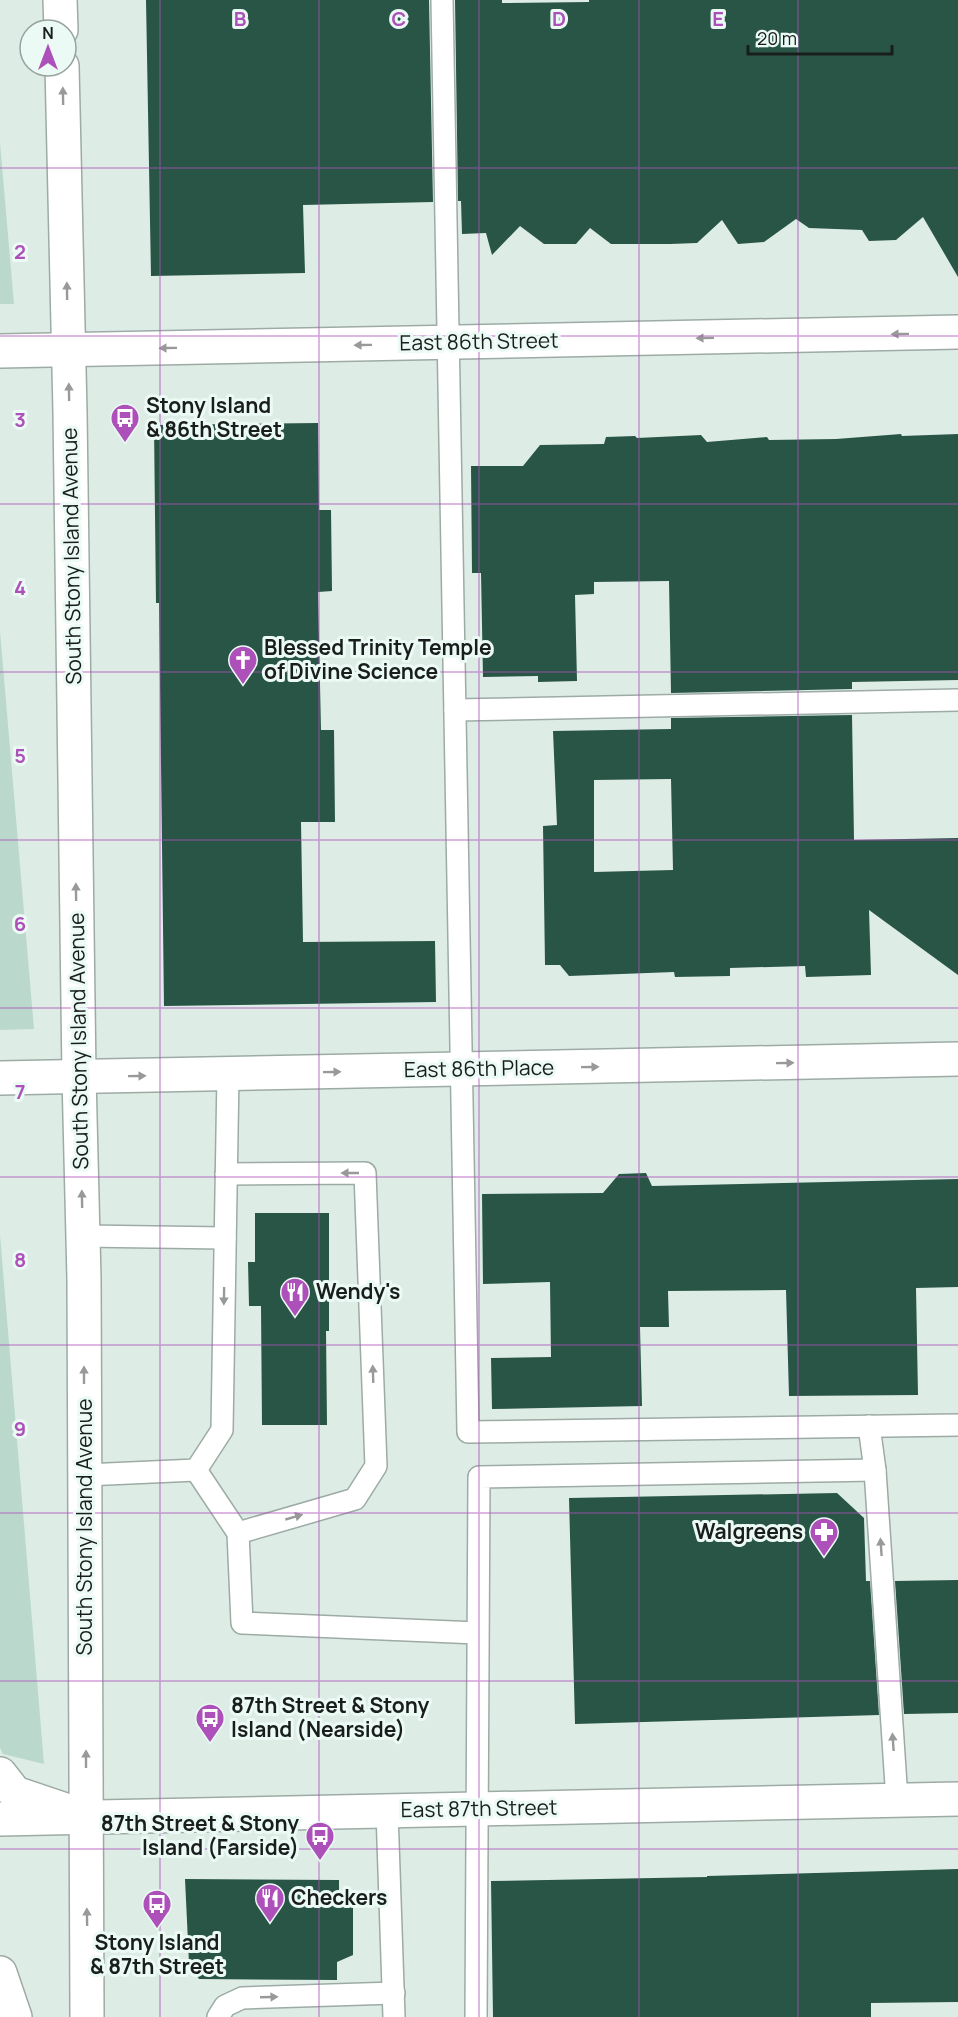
<svg xmlns="http://www.w3.org/2000/svg" width="958" height="2017" font-family="Manrope,sans-serif">
<rect width="100%" height="100%" fill="#deece6"/>
<!-- green -->
<g fill="#bad9cc">
<path d="M0,143L14,304H0Z"/>
<path d="M0,631L34,1029L0,1030Z"/>
<path d="M0,1235L44,1764L3,1754L0,1748Z"/>
</g>
<!-- building -->
<g fill="#295546" fill-rule="evenodd">
<path d="M146,0H429L433,202L303,205L305,273L151,276Z"/>
<path d="M455,0H502V3L589,2V0H958V277L923,217L896,240L869,241L862,230L809,228L796,219L764,242L738,244L722,220L697,243L670,244H611L590,228L576,244H544L520,226L492,255L486,233L462,234L461,201H458Z"/>
<path d="M318,423L319,510H331L332,591L318,592L321,730H334L335,822H301L303,942L435,941L436,1002L164,1006L159,603H156L154,425Z"/>
<path d="M901,434L902,436L958,434V680L852,682V689L671,693L669,581L594,582V594L575,595L577,681L538,682V676L483,677L481,573H472L471,466H523L540,445L604,444L606,437L635,436L637,438L701,435L707,442L767,437L769,440L836,439Z"/>
<path d="M852,715L854,840L958,838V975L869,910L871,975L806,977L805,966L730,968V976L675,977L674,972L569,976L560,965H545L543,826L557,825L553,731L671,729V718ZM671,779L673,870L594,872V780Z"/>
<path d="M646,1173L652,1186L958,1179V1287L916,1288L918,1395L789,1396L786,1290L668,1291L669,1327H640L642,1406L492,1409L491,1358L551,1357L550,1282L483,1284L482,1194L603,1193L619,1174Z"/>
<path d="M255,1213H329V1331H326L327,1425H262L261,1306H249L248,1262H255Z"/>
<path d="M837,1493L864,1518L866,1581H870L879,1715L575,1724L569,1498Z"/>
<path d="M958,1580V1713L904,1714L895,1581Z"/>
<path d="M958,1869V2002L871,2003V2017H493L491,1881L707,1877V1876Z"/>
<path d="M185,1879L339,1880V1892L353,1893V1955L337,1962V1980L199,1979L189,1963Z"/>
</g>
<g fill="none" stroke-linecap="round" stroke-linejoin="round">
<!-- lane casing -->
<g stroke="#9daba5" stroke-width="24">
<g id="lane">
<path d="M442,0L468,1432L958,1425"/>
<path d="M455,710L958,700"/>
<path d="M226,1174L365,1173L376,1466L355,1499L238,1533"/>
<path d="M83,1236L225,1238"/>
<path d="M869,1426L875,1470L897,1800"/>
<path d="M196,1470L238,1533L242,1623L477,1633"/>
<path d="M85,1475L196,1470L222,1430L228,1074"/>
<path d="M387,1812L394,2017"/>
<path d="M218,2017L225,2006L242,1998L394,1993"/>
<path d="M476,2017L479,1477L875,1470"/>
</g>
</g>
<!-- street casing -->
<g stroke="#9daba5" stroke-width="36">
<g id="street">
<path d="M0,351L958,332"/>
<path d="M0,1078L958,1059"/>
</g>
</g>
<!-- secondary casing -->
<g stroke="#9daba5" stroke-width="36">
<path id="secondary" d="M0,1819L958,1799"/>
</g>
<!-- highway casing -->
<g stroke="#9daba5" stroke-width="36">
<g id="highway">
<path d="M60,0L61,30"/>
<path d="M62,66L70,412L79,1076L84,1279L87,2017"/>
<path d="M0,1774L15,1793L86,1817"/>
<path d="M0,1973L15,2017"/>
</g>
</g>
<!-- lane -->
<use href="#lane" stroke="#fff" stroke-width="21"/>
<!-- street -->
<use href="#street" stroke="#fff" stroke-width="33"/>
<!-- secondary -->
<use href="#secondary" stroke="#fff" stroke-width="33"/>
<!-- highway -->
<use href="#highway" stroke="#fff" stroke-width="33"/>
</g>
<!-- one-way arrows -->
<defs><path id="oneway-solid" d="M-6-.8H1V-3.2L6.5 0L1 3.2V.8H-6Z" transform="scale(1.5)"/></defs>
<g fill="#989a99">
<use href="#oneway-solid" transform="translate(63 96) rotate(-91)"/>
<use href="#oneway-solid" transform="translate(67 291) rotate(-91)"/>
<use href="#oneway-solid" transform="translate(900 334) rotate(179)"/>
<use href="#oneway-solid" transform="translate(705 338) rotate(179)"/>
<use href="#oneway-solid" transform="translate(363 345) rotate(179)"/>
<use href="#oneway-solid" transform="translate(168 348) rotate(179)"/>
<use href="#oneway-solid" transform="translate(69 392) rotate(-91)"/>
<use href="#oneway-solid" transform="translate(76 892) rotate(-91)"/>
<use href="#oneway-solid" transform="translate(785 1063) rotate(-1)"/>
<use href="#oneway-solid" transform="translate(590 1067) rotate(-1)"/>
<use href="#oneway-solid" transform="translate(332 1072) rotate(-1)"/>
<use href="#oneway-solid" transform="translate(137 1076) rotate(-1)"/>
<use href="#oneway-solid" transform="translate(350 1173) rotate(180)"/>
<use href="#oneway-solid" transform="translate(82 1199) rotate(-91)"/>
<use href="#oneway-solid" transform="translate(224 1296) rotate(91)"/>
<use href="#oneway-solid" transform="translate(373 1374) rotate(-92)"/>
<use href="#oneway-solid" transform="translate(84 1375) rotate(-90)"/>
<use href="#oneway-solid" transform="translate(294 1517) rotate(-16)"/>
<use href="#oneway-solid" transform="translate(881 1547) rotate(-94)"/>
<use href="#oneway-solid" transform="translate(893 1742) rotate(-94)"/>
<use href="#oneway-solid" transform="translate(86 1759) rotate(-90)"/>
<use href="#oneway-solid" transform="translate(87 1917) rotate(-91)"/>
<use href="#oneway-solid" transform="translate(269 1997) rotate(-2)"/>
</g>
<!-- grid -->
<path fill="none" stroke="#ad50ba" stroke-width="1.5" stroke-opacity="0.55" d="M160,0V2017M319,0V2017M479,0V2017M639,0V2017M798,0V2017M0,168H958M0,336H958M0,504H958M0,672H958M0,840H958M0,1008H958M0,1177H958M0,1345H958M0,1513H958M0,1681H958M0,1849H958"/>
<!-- icons -->
<defs>
<g id="bus-pin" transform="scale(1.5)"><path d="M0 17L-7.5 6A9.5 9.5 0 1 1 7.5 6Z" fill="#ad50ba" stroke="#ebfaf4"/><path d="M-5-6H5V4H4V6H2V4H-2V6H-4V4H-5ZM-3.5-4V0h7V-4ZM-3.5 1.2v1.5H-2V1.2ZM2 1.2v1.5H3.5V1.2Z" fill="#fff"/></g>
<g id="church-pin" transform="scale(1.5)"><path d="M0 17L-7.5 6A9.5 9.5 0 1 1 7.5 6Z" fill="#ad50ba" stroke="#ebfaf4"/><path d="M-1.2-6h2.4v3.5h3.3v2.4h-3.3V6h-2.4V-.1h-3.3v-2.4h3.3Z" fill="#fff"/></g>
<g id="restaurant-pin" transform="scale(1.5)"><path d="M0 17L-7.5 6A9.5 9.5 0 1 1 7.5 6Z" fill="#ad50ba" stroke="#ebfaf4"/><path d="M-5-6h1v4h1v-4h1v4h1v-4h1v5L-1.5 .5V6h-2V.5L-5-1ZM5-6V6H3V1.5H1.5Q1.5-4 5-6Z" fill="#fff"/></g>
<g id="pharmacy-pin" transform="scale(1.5)"><path d="M0 17L-7.5 6A9.5 9.5 0 1 1 7.5 6Z" fill="#ad50ba" stroke="#ebfaf4"/><path d="M-2-6h4v4h4v4h-4v4h-4v-4h-4v-4h4Z" fill="#fff"/></g>
</defs>
<g fill-rule="evenodd">
<use href="#bus-pin" x="125" y="418"/>
<use href="#church-pin" x="243" y="660"/>
<use href="#restaurant-pin" x="295" y="1292"/>
<use href="#pharmacy-pin" x="824" y="1532"/>
<use href="#bus-pin" x="210" y="1718"/>
<use href="#bus-pin" x="320" y="1836"/>
<use href="#restaurant-pin" x="270" y="1898"/>
<use href="#bus-pin" x="157" y="1904"/>
</g>
<g text-anchor="middle" stroke-width="6" stroke-linejoin="round" paint-order="stroke">
<!-- street labels -->
<g font-size="21" fill="#191e1c" stroke="#ebfaf4">
<text transform="translate(479 342) rotate(-1)" y="7">East 86th Street</text>
<text transform="translate(72 556) rotate(-91)" y="7">South Stony Island Avenue</text>
<text transform="translate(79 1041) rotate(-91)" y="7">South Stony Island Avenue</text>
<text transform="translate(479 1069) rotate(-1)" y="7">East 86th Place</text>
<text transform="translate(85 1527) rotate(-90)" y="7">South Stony Island Avenue</text>
<text transform="translate(479 1809) rotate(-1)" y="7">East 87th Street</text>
</g>
<!-- poi labels -->
<g font-size="21" font-weight="bold" fill="#191e1c" stroke="#ebfaf4" text-anchor="start">
<text x="146" y="413">Stony Island<tspan x="146" dy="24">&amp; 86th Street</tspan></text>
<text x="264" y="655">Blessed Trinity Temple<tspan x="264" dy="24">of Divine Science</tspan></text>
<text x="316" y="1299">Wendy's</text>
<text x="803" y="1539" text-anchor="end">Walgreens</text>
<text x="231" y="1713">87th Street &amp; Stony<tspan x="231" dy="24">Island (Nearside)</tspan></text>
<text x="299" y="1831" text-anchor="end">87th Street &amp; Stony<tspan x="299" dy="24">Island (Farside)</tspan></text>
<text x="291" y="1905">Checkers</text>
<text x="157" y="1950" text-anchor="middle">Stony Island<tspan x="157" dy="24">&amp; 87th Street</tspan></text>
</g>
</g>
<g font-size="20" text-anchor="middle" font-weight="bold" fill="#ad50ba" stroke="#ebfaf4" stroke-width="6" stroke-linejoin="round" paint-order="stroke">
<text x="240" y="26">B</text>
<text x="399" y="26">C</text>
<text x="559" y="26">D</text>
<text x="718" y="26">E</text>
<text x="20" y="259">2</text>
<text x="20" y="427">3</text>
<text x="20" y="595">4</text>
<text x="20" y="763">5</text>
<text x="20" y="931">6</text>
<text x="20" y="1099">7</text>
<text x="20" y="1267">8</text>
<text x="20" y="1436">9</text>
</g>
<!-- north arrow -->
<g transform="translate(48 48)"><circle r="28" fill="#ebfaf4" stroke="#97a29e" stroke-width="1.5"/>
<path d="M0-4.5L10 22L0 15L-10 22Z" fill="#ad50ba"/>
<text y="-9" font-size="16" font-weight="bold" text-anchor="middle" fill="#191e1c">N</text>
</g>
<!-- scale -->
<path d="M748 45v9h144v-9" fill="none" stroke="#191e1c" stroke-width="3"/>
<text x="757" y="45" font-size="18" fill="#191e1c" stroke="#ebfaf4" stroke-width="4.5" paint-order="stroke">20 m</text>
</svg>
